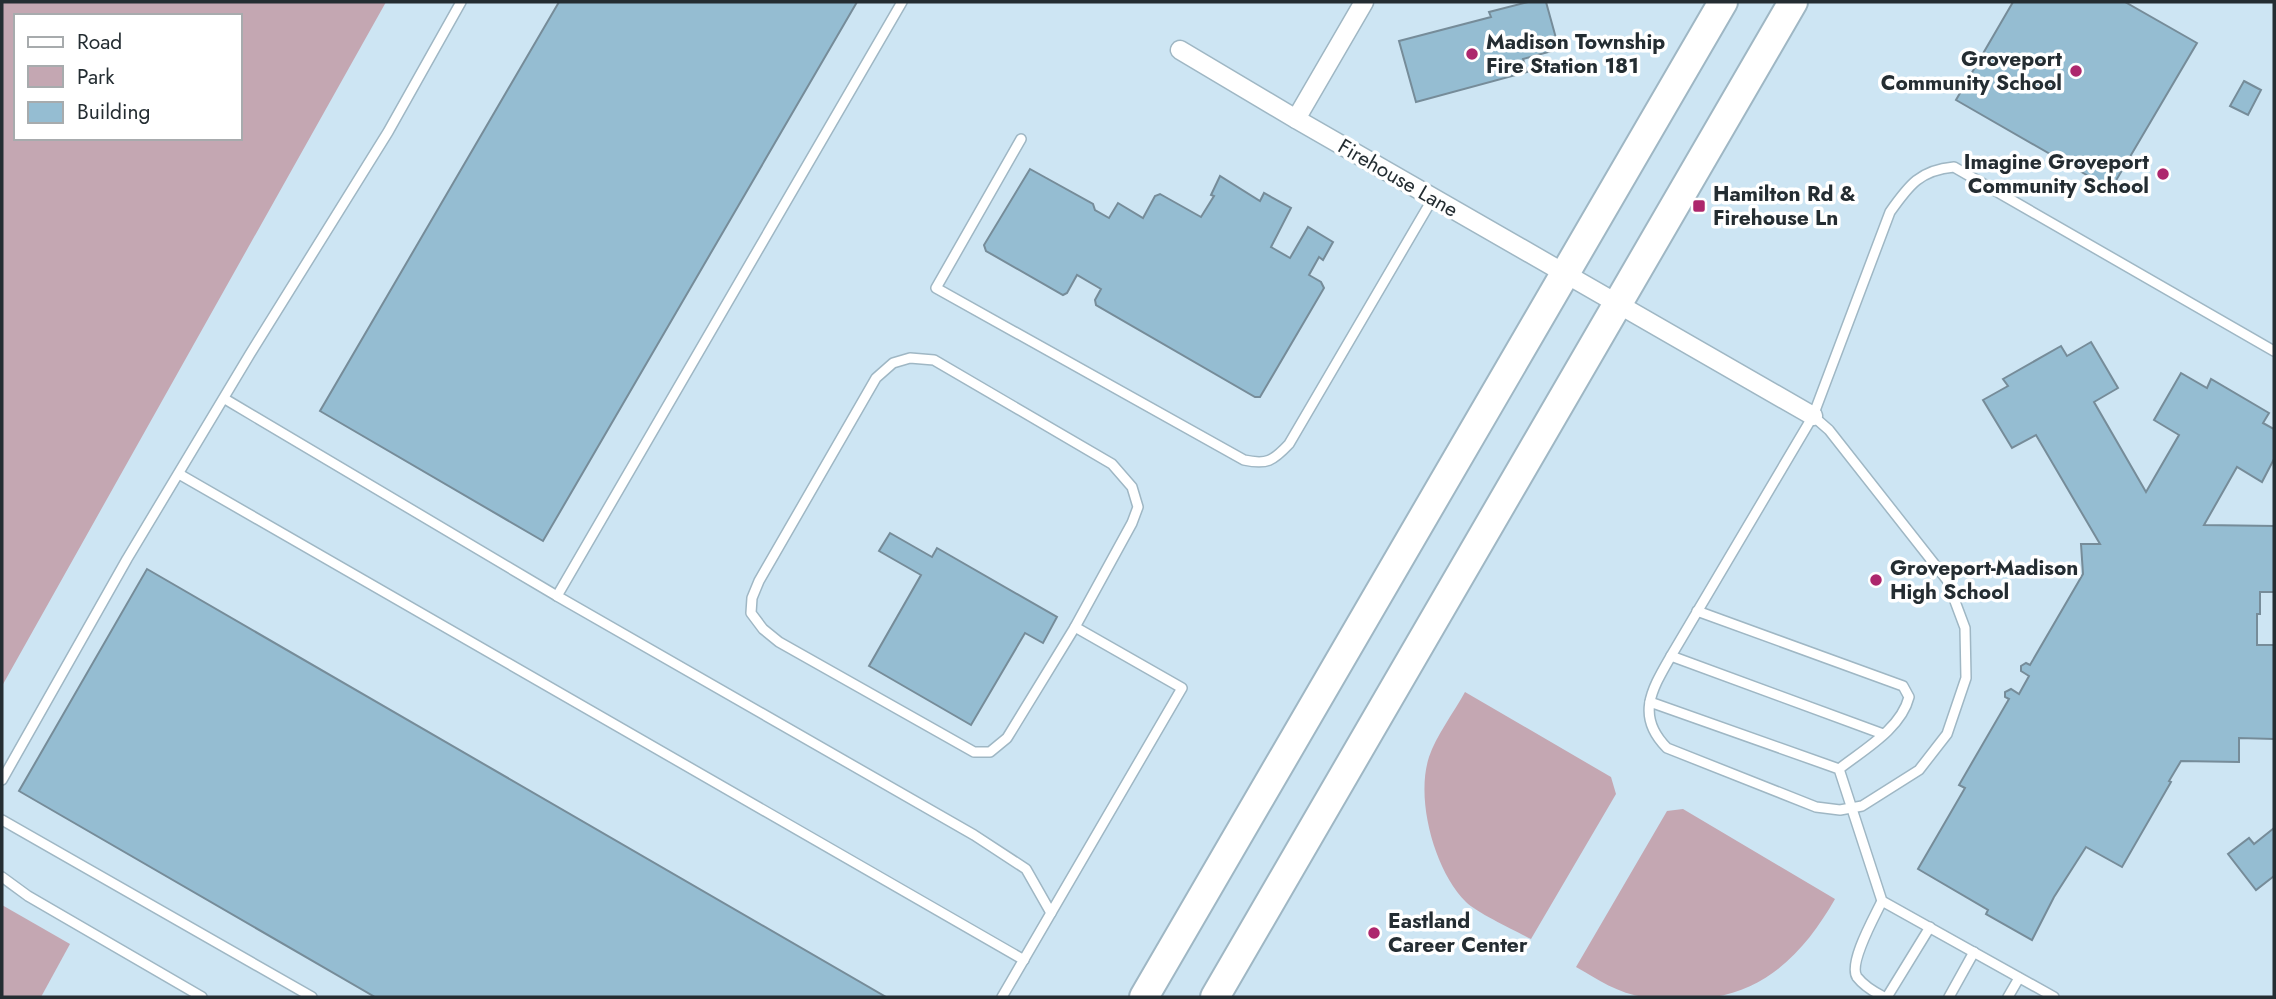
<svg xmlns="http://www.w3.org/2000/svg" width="2276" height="999" font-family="Jost,sans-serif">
<rect width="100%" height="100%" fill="#cde5f3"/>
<!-- green -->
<g fill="#c4a7b2" fill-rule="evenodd">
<path d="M2,2H386L2,686ZM16,16H240V138H16Z"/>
<path d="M1465,692L1611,777L1616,794L1531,939C1516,931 1477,913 1466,902C1435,871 1415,800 1429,757C1436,736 1454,712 1465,692Z"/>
<path d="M1683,809L1835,899C1808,946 1772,988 1714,997C1704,998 1693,997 1682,997C1670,997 1656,999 1644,997C1619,994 1597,979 1576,967L1667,811Z"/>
<path d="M2,905L70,944L41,997H2Z"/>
</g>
<!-- building -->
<g fill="#95bdd2" stroke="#768c99" stroke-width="2">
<path d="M559,2H857L543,541L320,411Z"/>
<path d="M1528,2H1546L1559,49L1523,59L1527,72L1416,102L1399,41L1491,17L1489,12Z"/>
<path d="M2013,2H2125L2197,43L2111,189L1956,100Z"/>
<path d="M2244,81L2261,90L2248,115L2230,106Z"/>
<path d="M1030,169L1093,204L1095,210L1109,218L1118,203L1143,218L1155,196L1160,194L1201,217L1214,196L1211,195L1220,176L1260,201L1264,193L1291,208L1271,247L1290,258L1308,227L1333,242L1323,260L1319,257L1309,275L1321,282L1324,288L1260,397H1255L1096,305L1095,300L1101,289L1077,275L1067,293L1063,295L986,251L984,245Z"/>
<path d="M2091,342L2118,388L2094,402L2146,492L2179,435L2154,420L2181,373L2207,388L2211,379L2269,413L2263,423L2274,429V459L2262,482L2237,467L2204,525L2274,526V592H2260V614H2257V645H2274V739L2239,738V762L2181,761L2169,781L2171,782L2122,867L2086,847L2054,897L2032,940L1986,914L1988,910L1918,869L1965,788L1959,785L2009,699L2005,697V692L2011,689L2019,694L2029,676L2021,671V666L2026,663L2030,665L2083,574L2081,544H2100L2036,435L2012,448L1983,400L2008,386L2003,379L2061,346L2067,356Z"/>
<path d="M890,533L932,557L937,548L1057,617L1043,643L1025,633L971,725L869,666L921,575L879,551Z"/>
<path d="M147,569L886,997H375L19,791Z"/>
<path d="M2274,828V876L2256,890L2228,854L2249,838L2254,844Z"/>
</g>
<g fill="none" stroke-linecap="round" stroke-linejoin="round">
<!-- service casing -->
<g stroke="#9fb7c4" stroke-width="12">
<g id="service">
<path d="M902,2L557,596L974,835L1026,869L1051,913"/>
<path d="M1021,139L936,288L1244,460C1267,465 1273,461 1289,444L1433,198"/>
<path d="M910,358L934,360L1112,464L1132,487L1138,507L1132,523L1075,627L1007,738L990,752H974L779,642L763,629L751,613L752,598L759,581L876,378L893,363Z"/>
<path d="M225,399L557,596"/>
<path d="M1813,416L1829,430L1947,580L1965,628L1966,678L1947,734L1919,770L1862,806L1840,810L1816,807L1667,748C1635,716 1652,689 1671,656L1813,416L1890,212C1909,185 1920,170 1954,167L2274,351"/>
<path d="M179,474L1024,960"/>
<path d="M1697,611L1903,686L1909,697C1901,729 1863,750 1839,769"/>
<path d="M1671,656L1883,734"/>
<path d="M1650,702L1839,769L1882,901L2054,997"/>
<path d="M2,780L127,559L250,354L388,132L461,2"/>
<path d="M2,820L312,997"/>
<path d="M2,877L28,896L202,997"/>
<path d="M1882,901C1875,916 1848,963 1857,977C1864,986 1874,992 1884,997"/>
<path d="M1002,997L1182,688L1075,627"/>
<path d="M1887,997L1930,927"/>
<path d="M1949,997L1974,952"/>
<path d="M2008,997L2019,978"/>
</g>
</g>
<!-- minor casing -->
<g stroke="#9fb7c4" stroke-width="21">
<g id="minor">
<path d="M1180,50L1296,119L1813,416"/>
<path d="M1296,119L1364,2"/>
</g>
</g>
<!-- primary casing -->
<g stroke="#9fb7c4" stroke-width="32">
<g id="primary">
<path d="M1144,997L1723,2"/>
<path d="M1215,997L1793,2"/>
</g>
</g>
<!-- service -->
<use href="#service" stroke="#fff" stroke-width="9"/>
<!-- minor -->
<use href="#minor" stroke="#fff" stroke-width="18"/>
<!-- primary -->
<use href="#primary" stroke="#fff" stroke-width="28"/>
</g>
<!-- markers -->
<g fill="#ad276d" stroke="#fff" stroke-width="2.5">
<circle cx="1472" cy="54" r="7"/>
<circle cx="2076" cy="71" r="7"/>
<circle cx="2163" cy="174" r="7"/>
<rect x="1692" y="199" width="14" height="14" rx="3.5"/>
<circle cx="1876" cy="580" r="7"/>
<circle cx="1374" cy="933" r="7"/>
</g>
<g text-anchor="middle" stroke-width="7" stroke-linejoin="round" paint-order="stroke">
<!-- poi labels -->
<g font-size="21" font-weight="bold" fill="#242d32" stroke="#fff" text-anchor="start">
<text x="1486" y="49">Madison Township<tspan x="1486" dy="24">Fire Station 181</tspan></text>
<text x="2062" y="66" text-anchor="end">Groveport<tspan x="2062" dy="24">Community School</tspan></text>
<text x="2149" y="169" text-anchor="end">Imagine Groveport<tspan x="2149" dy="24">Community School</tspan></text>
<text x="1713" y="201">Hamilton Rd &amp;<tspan x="1713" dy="24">Firehouse Ln</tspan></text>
<text x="1890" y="575">Groveport-Madison<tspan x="1890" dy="24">High School</tspan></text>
<text x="1388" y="928">Eastland<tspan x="1388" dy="24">Career Center</tspan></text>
</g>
<!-- street labels -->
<g font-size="21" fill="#242d32" stroke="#fff">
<text transform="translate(1398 178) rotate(30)" y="7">Firehouse Lane</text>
</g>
</g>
<!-- border -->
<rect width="2276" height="999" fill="none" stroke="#242d32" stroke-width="7"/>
<!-- legend -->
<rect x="14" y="14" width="228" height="126" fill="#ffffff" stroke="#a7abad" stroke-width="2"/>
<rect x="28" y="37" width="35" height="10" fill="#ffffff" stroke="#a7abad" stroke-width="2"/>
<text x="77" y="49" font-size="21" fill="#242d32">Road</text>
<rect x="28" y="66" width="35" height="21" fill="#c4a7b2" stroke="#a7abad" stroke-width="2"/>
<text x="77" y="84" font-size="21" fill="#242d32">Park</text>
<rect x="28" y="102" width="35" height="21" fill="#95bdd2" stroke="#a7abad" stroke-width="2"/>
<text x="77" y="119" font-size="21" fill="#242d32">Building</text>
</svg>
